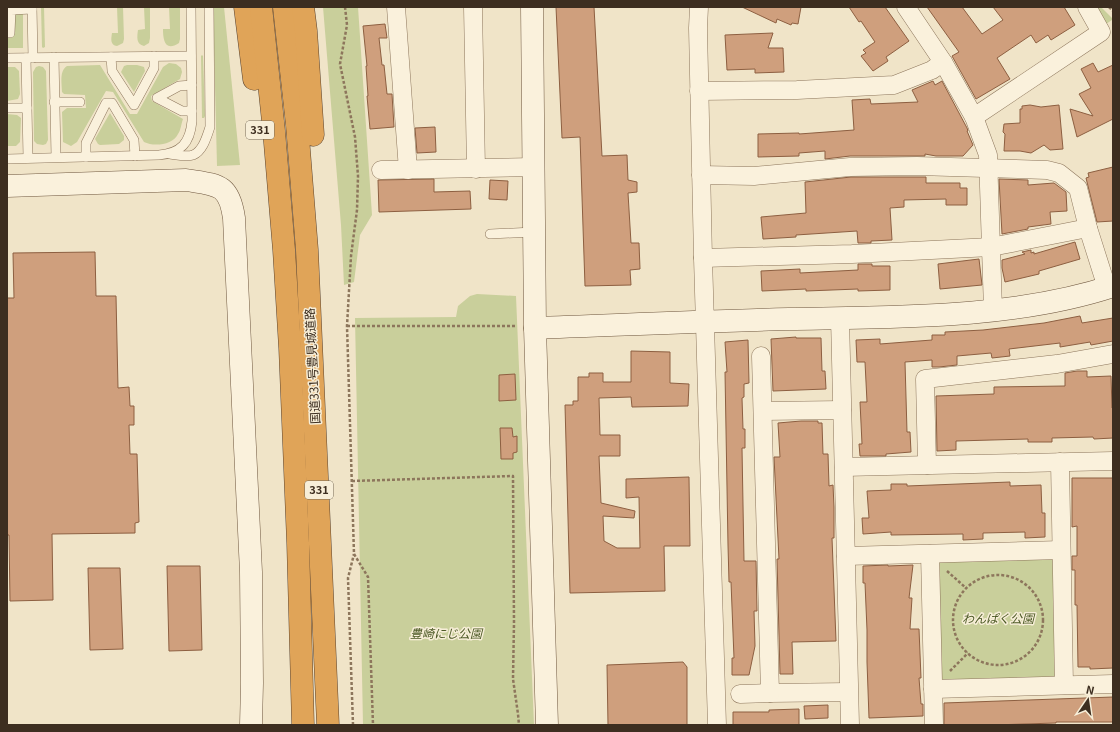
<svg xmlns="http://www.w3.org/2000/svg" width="1120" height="732" font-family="Georgia,'Noto Sans JP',serif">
<rect width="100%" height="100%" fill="#f0e4c8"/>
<!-- green -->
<g fill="#c9cf9b">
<path d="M41,7H44L45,47L43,48L42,47Z"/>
<path d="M117,7H123L124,39L123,43L117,46C110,45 111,39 112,33H118Z"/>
<path d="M144,7H150V38L149,43L144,46C136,44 137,37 138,30L145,29Z"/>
<path d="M169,7H180V39L179,43C165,52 163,40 163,29H170Z"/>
<path d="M213,7H224L240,165L217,166Z"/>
<path d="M323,7H358L372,215L360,235L354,282L344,285L341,225Z"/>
<path d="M1095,7H1101L1112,18V20L1106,24Z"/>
<path d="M14,13H23V48H7V37L14,36Z"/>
<path d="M202,55L203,56L205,116L204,118H202L201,56Z"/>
<path d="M169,63L176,64L181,68L182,72L180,79L151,96L152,101L183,119C181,124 181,130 178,134C173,145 154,147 144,142L113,92L106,91L77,142L71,146L63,142L62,112L67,108H86L85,95L64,94L62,92C62,83 59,71 67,66L100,65L130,114H137L163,67Z"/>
<path d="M127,65H137L144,67L145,71L134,92L121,72L124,66Z"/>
<path d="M39,66L43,67L46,71L48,140L46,144L43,145L37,144L34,141L33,72L36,67Z"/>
<path d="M7,67H15L19,71L20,94L18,99L7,101Z"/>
<path d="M110,113L124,136V140L119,144L100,145L98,144L95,139Z"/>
<path d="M7,114L17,115L21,118L20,142L16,146H7Z"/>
<path d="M477,294L516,296L534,725H363L355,318L456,317L458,306L470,296Z"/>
<path d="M1052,558L1055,562L1059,674L1053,679L944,683L941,677L937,565L941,560Z"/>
</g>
<!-- building -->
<g fill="#cf9f7d" stroke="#8d5f41">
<path d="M556,7H594L602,156L627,155L628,180L637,182V192L628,193L631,243H639L640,269L630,270L631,285L585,286L580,137L562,138Z"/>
<path d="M742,7H801L798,24L792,23L791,25L777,19L776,23Z"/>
<path d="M849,7H885L909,41L886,57L888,61L873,71L861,56L866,53L863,50L875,42L861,21L859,22Z"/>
<path d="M927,7H962L982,34L1003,20L993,7H1064L1075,25L1051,40L1048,35L1036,43L1031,35L997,58L1010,79L976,99L952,56L959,52Z"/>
<path d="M385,24L387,38H379L382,65H384L387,94H392L394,127L370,129L367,96H368L366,66H367L363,26Z"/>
<path d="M773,33L768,48H783L784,72L755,73V69L727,70L725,35Z"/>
<path d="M1093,63L1098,72L1113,65V119L1077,137L1070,109L1093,116L1079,94L1091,88L1081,69Z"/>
<path d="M933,81L935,85L942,81L967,128L968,131H967L973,145L963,156H936L925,154V156H850L825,159V151L799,153V156L758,157V134L799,133V134L854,130L852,100L870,99L871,104L918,102L912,90Z"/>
<path d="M1030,105L1041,107L1059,105L1063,149L1050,150L1044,145L1031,153L1020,151H1004L1005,134L1003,132L1004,124L1020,123V109H1022V106Z"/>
<path d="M435,127L436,152L417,153L415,128Z"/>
<path d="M1113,167V221L1097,222L1086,178L1089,177L1088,173Z"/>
<path d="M851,177H926V183H960V188H967V205H946V199L904,200V207L890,208L892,240L871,241V243H858L857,231L796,235V237L763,239L761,217L806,213L805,182Z"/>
<path d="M434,179V192L470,191L471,209L379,212L378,180Z"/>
<path d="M999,179L1028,180V185L1054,183L1066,192L1067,211L1050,212L1051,224L1028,227V229L1002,234Z"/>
<path d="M490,180L508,181L507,200L489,199Z"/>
<path d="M1075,242L1080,259L1039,271V274L1005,282L1002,268V260L1025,254L1022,252L1031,250V253L1034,252V254Z"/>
<path d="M95,252L96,296H116L118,388L129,387L130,406H134V425H129L130,454H137L139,522L135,523V533L52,534L53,600L10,601L9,535H7V298H14L13,253Z"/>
<path d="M979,259L982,285L940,289L938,264Z"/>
<path d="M858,264H872V266H890V290L858,291V289L806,291V289L762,291L761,271L800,269V273L858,270Z"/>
<path d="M1080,316L1082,323L1113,318V341L1091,345L1090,342L1060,347V343L1009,349L1010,356L992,358L991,353L957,356V365L939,367H932V360L905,362L907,432H910L911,452L886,454V456H860L859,444H862L860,402H867L865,362H857L856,340L880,339V344L932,340V335H945V332L983,330L1044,323Z"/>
<path d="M796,337V338H821L822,371H825L826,389L773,391L771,339Z"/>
<path d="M748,340L749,383L744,384V397L742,398L743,429H745V448H742L744,561H756L757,611H754L755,646L749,675H732V658H734L731,582H729L728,545L725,372H727L725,342Z"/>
<path d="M631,351L670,352V383L689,384L688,406L632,407L631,397L599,398L600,435H620V456H599L601,503L635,511L634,518L603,516L604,541L617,548H640L639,497L626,498V479L689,477L690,546H664L665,591L570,593L565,405H573V401H578V377H589V373H603V382H631Z"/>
<path d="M1077,371H1087V377L1111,376L1112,408H1113V438L1094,439L1093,437L1052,438V442H1028V439L956,441V450L937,451L936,396L994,394V387L1065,386V373Z"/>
<path d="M515,374L516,400L499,401V375Z"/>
<path d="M801,421H818V423H822L823,454H828L829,486L833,485L834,507V538H832L836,641L792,642L793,674H780L777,559H779L774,457H780L778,423Z"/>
<path d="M500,428H512L513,437L517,436V452L513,453V459H501Z"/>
<path d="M1072,478H1113V668L1090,669V667H1078L1077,605H1075V570H1072V556H1077V526L1072,527Z"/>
<path d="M1010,482V486L1041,485L1042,513H1045V537L1025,538V532L983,533V539L963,540V534L891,535V532L863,534L862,518H869L867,491L891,490V484H907V486Z"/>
<path d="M888,565V566L913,565L909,598H912L910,629H919L921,678H919L921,704H923V716L869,718L867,662V630L865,583H863V566Z"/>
<path d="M167,566H200L202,650L169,651Z"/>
<path d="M88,568H120L123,649L90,650Z"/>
<path d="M683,662L687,667V725H608L607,665Z"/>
<path d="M1113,697V722H1056V723L993,725H944V703Z"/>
<path d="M828,705V718L805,719L804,706Z"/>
<path d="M799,709V725H733V712H769V710Z"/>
</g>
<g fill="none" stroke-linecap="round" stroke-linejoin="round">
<!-- lane casing -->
<g stroke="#8d765c" stroke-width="10">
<g id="lane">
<path d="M32,7L33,58"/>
<path d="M7,33H10L11,10L32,9"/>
<path d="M54,57L56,157"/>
<path d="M111,57L112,71L134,105L154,68V56"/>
<path d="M7,58L191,56"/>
<path d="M26,58L28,158"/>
<path d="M192,85L179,86L157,98L182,111H192"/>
<path d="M54,102H80"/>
<path d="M7,108H27"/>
<path d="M170,154C177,155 187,157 193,155C203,151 207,136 210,127L209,7"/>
<path d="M86,157V143L106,103H112L134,140L135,156"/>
<path d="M7,159L159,155C181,153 190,143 192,121L191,7"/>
<path d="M490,234L534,232"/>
</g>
</g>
<!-- street casing -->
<g stroke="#8d765c" stroke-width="19">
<g id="street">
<path d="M396,7L408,170"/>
<path d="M473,7L476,169"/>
<path d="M699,7L698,28L703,258L717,725"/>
<path d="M906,7L943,62L974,117L988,155L993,310"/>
<path d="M699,91L797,90L894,85L932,70L943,62"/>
<path d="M974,117L1101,32L1087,7"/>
<path d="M381,170L533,167"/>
<path d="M701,175L754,176L850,167L917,166L1047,170L1059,173L1078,188L1088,228L1107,288"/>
<path d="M703,258L852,254L991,247L1088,228"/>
<path d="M840,318L850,725"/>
<path d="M761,356L770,693L848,692"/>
<path d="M763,411L842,410"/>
<path d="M1060,462L1064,685"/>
<path d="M927,465L925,379L1057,364L1113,354"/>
<path d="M844,467L1113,461"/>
<path d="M930,554L934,725"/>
<path d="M846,556L1061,550"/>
<path d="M933,689L1113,684"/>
<path d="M740,694L770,693"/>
</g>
</g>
<!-- secondary casing -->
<g stroke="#6f573f" stroke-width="23">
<g id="secondary">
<path d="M532,7L535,328L547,725"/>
<path d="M7,186L186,180C217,185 229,183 234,218L251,572L252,683L251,725"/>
<path d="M535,328C619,325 704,321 789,319C893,317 1013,319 1113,286"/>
</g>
</g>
<!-- highway casing -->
<g stroke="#5b4430" stroke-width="23">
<g id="highway">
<path d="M245,7L254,79"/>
<path d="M261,7L274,131L284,250L290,348L298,543L303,725"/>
<path d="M284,7L297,125L307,250L328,725"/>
<path d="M303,7L306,31L313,135"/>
</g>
</g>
<!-- path -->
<g stroke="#8d765c" stroke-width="2.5" stroke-dasharray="3 2" stroke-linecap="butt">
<path d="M345,7L347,25L340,64L355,137L358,176L357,210L351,256L347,326L354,554L368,577L373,725"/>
<path d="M1109,7L1113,11"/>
<path d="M347,326H516"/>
<path d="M352,481L513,476L514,623L513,679L518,714L519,725"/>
<path d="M947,571L966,588"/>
<circle cx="998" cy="620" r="45"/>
<path d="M950,671L968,653"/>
<path d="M353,725L348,578L354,554"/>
</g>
<!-- lane -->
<use href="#lane" stroke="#faf1dc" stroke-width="9"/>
<!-- street -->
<use href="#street" stroke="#faf1dc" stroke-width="18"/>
<!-- secondary -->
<use href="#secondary" stroke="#faf1dc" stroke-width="22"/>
<!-- highway -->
<use href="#highway" stroke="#e0a458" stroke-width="22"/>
</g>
<g text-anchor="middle" stroke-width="3" stroke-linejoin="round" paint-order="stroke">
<!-- shield labels -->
<g fill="#f7eed8" stroke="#756857" stroke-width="1">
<rect x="246" y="121" width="28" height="18" rx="3"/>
<rect x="305" y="481" width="28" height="18" rx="3"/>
</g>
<g font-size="11" font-weight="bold" fill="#3d2e20">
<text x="260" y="134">331</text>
<text x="319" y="494">331</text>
</g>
<!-- street labels -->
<g font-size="12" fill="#3d2e20" stroke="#f7eed8">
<text transform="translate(313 366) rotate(-93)" y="4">国道331号豊見城道路</text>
</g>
<!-- park labels -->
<g font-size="12" font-style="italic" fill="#4d5a26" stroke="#f7eed8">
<text x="998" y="623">わんぱく公園</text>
<text x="446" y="638">豊崎にじ公園</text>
</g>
</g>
<!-- border -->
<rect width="1120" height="732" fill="none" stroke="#3d2e20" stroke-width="16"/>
<!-- north arrow -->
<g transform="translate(1088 700) rotate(13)" stroke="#f7eed8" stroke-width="3" paint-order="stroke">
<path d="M0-3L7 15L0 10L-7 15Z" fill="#3d2e20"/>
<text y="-6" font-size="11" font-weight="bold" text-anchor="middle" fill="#3d2e20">N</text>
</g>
</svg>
